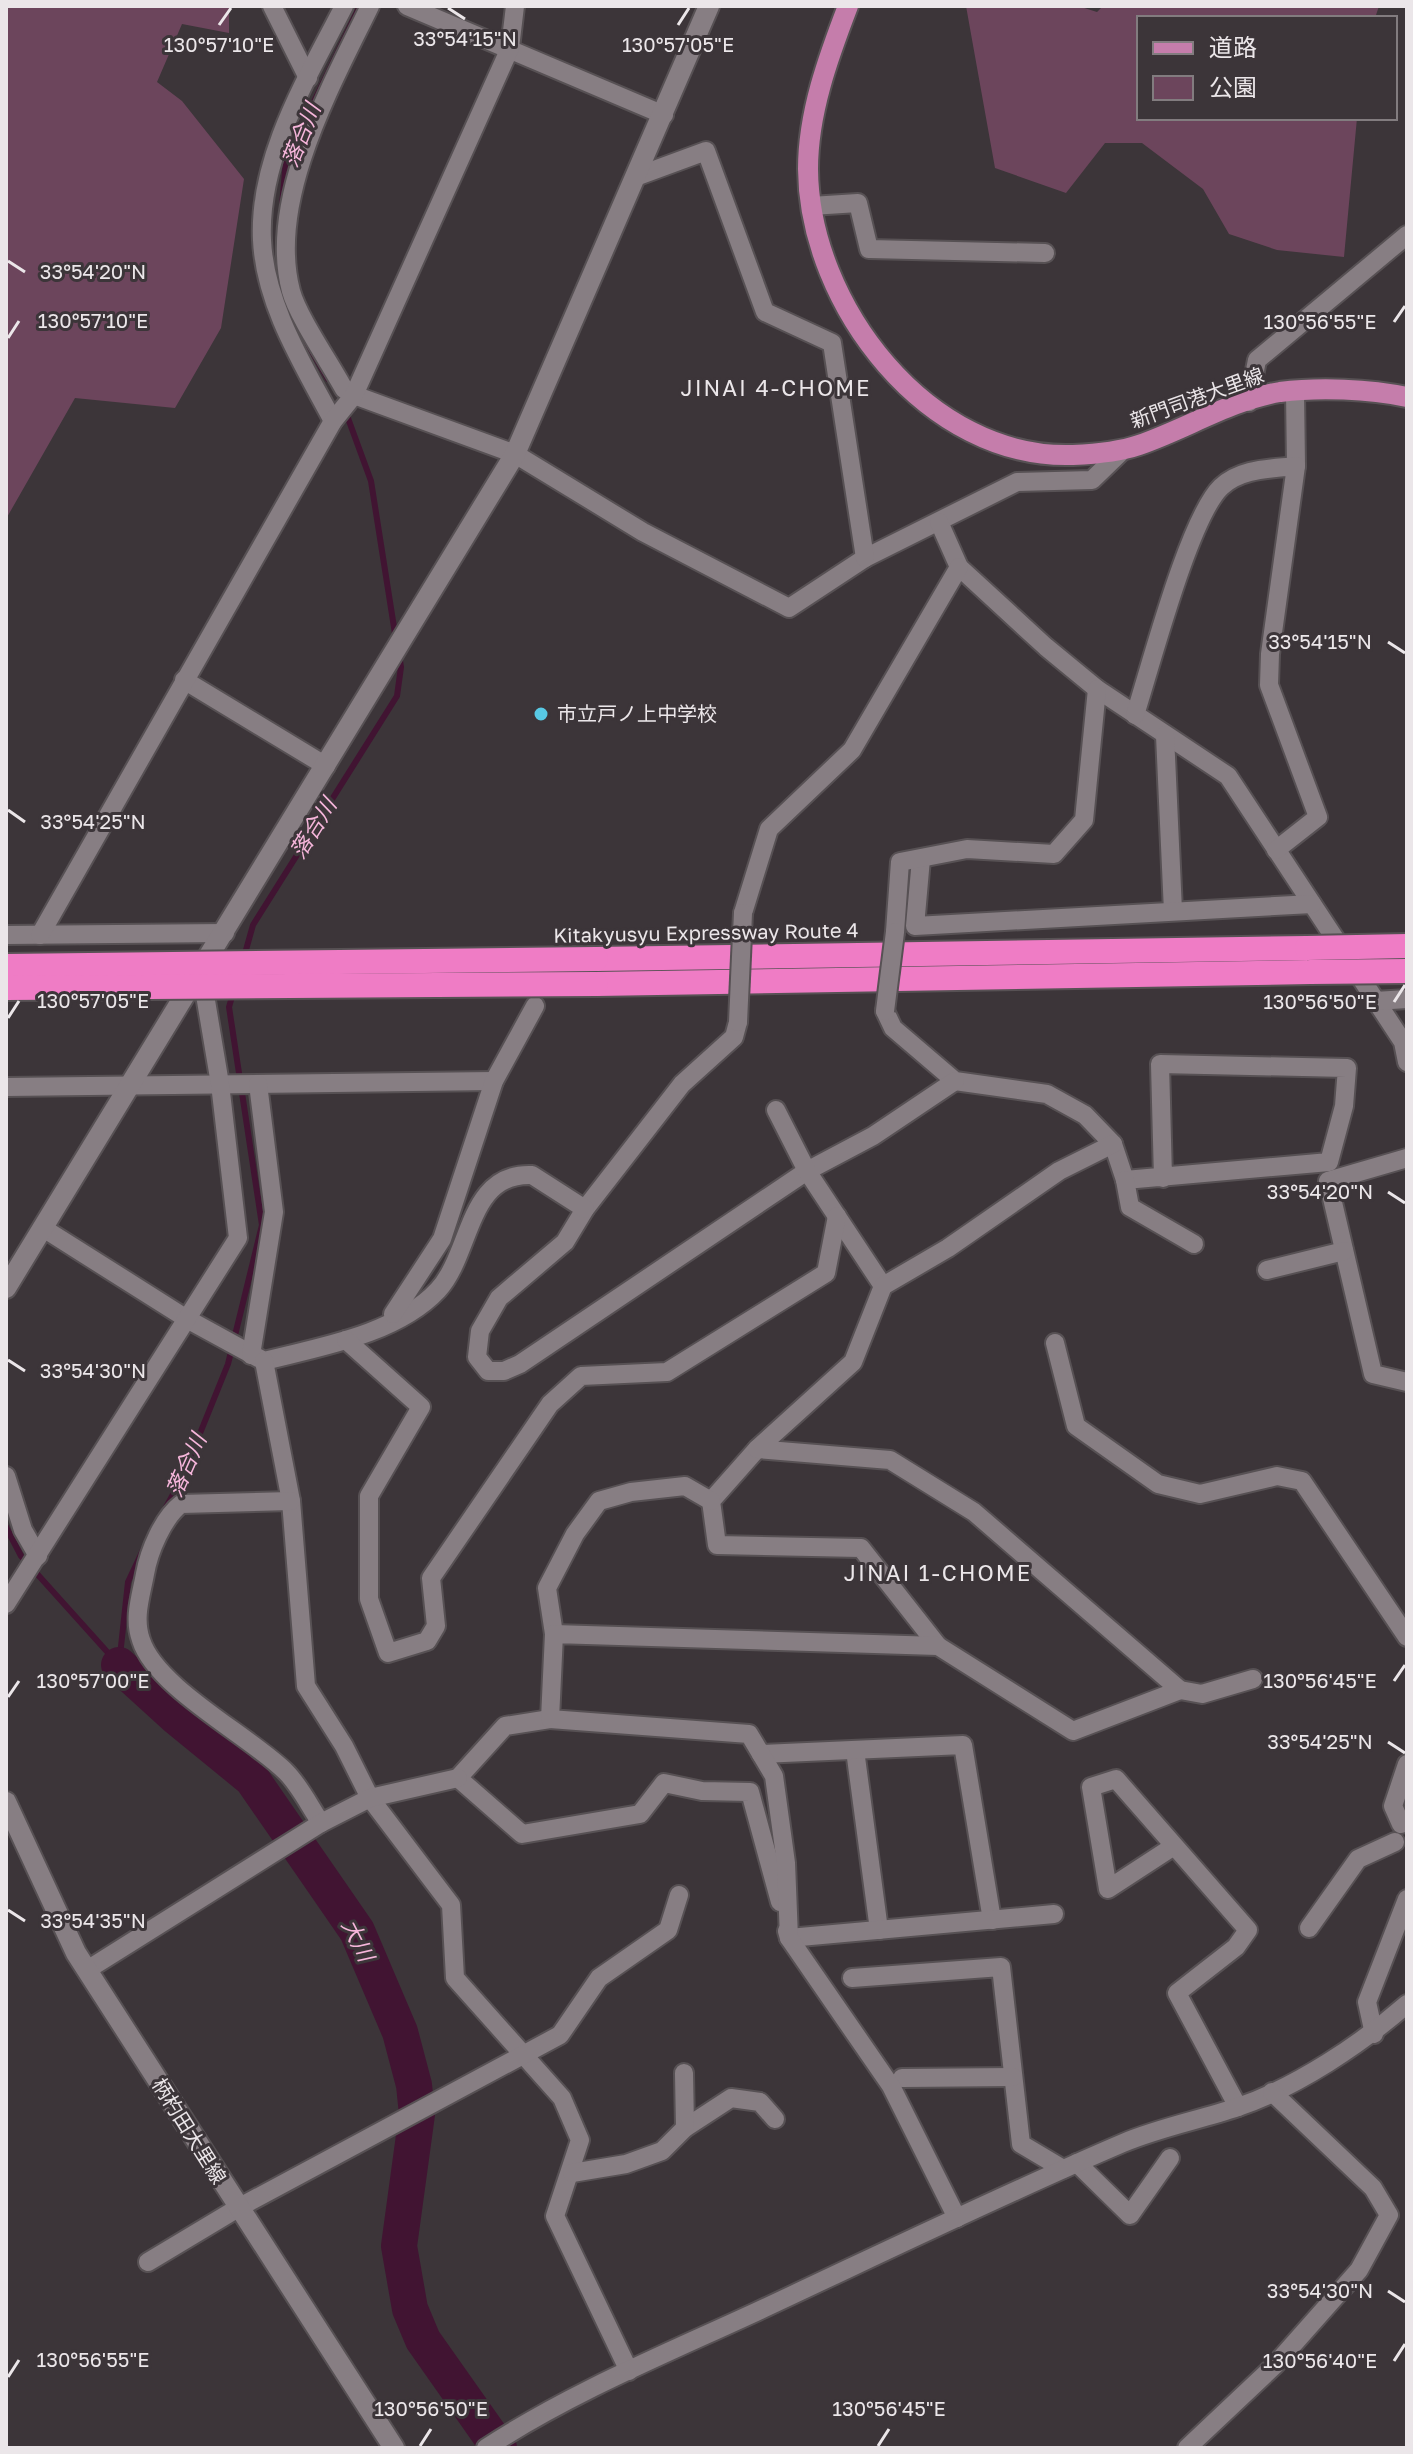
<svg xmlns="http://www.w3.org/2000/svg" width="1413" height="2454" font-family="'Golos Text','Noto Sans JP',sans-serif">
<rect width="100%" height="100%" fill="#3c3539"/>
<!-- green -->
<g fill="#6c455c">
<path d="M6,6H229V33L182,24L157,82L182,101L244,179L221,328L175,408L75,398L6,519Z"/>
<path d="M966,6H1078L1097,12L1103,6H1379L1375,18H1139V118H1357L1344,257L1277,250L1229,234L1203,189L1142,143H1105L1066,193L995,168Z"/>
</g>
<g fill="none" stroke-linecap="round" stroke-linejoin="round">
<!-- stream -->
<g stroke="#411432" stroke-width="6">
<path d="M282,206L286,160L360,6"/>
<path d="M306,341L328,379"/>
<path d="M345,410L371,481L396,640"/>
<path d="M244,957L253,925L397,696L401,667L399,655"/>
<path d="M164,1511L182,1478L228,1364L262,1225L229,1007L234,990"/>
<path d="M6,1527L21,1556L119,1665"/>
<path d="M119,1665L128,1582L144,1548"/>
</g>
<!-- river -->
<path stroke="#411432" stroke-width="36" d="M119,1665L175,1716L252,1779L357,1931L400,2032L414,2085L417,2114L399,2246L410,2309L423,2340L499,2448"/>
<!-- minor casing -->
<g stroke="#575154" stroke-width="22">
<g id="minor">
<path d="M272,6L308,78"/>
<path d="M370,6C331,86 267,200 291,291C298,317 330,363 344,389L354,395L515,454L643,532L789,608L865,558L1017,482L1092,480L1123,450"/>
<path d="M407,6L664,115"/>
<path d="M638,176L706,151L765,312L832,343L865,558"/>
<path d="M811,206L858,203L869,249L1045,253"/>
<path d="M1295,392L1296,466"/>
<path d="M1249,402L1257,360L1407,235"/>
<path d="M333,421C304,366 265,305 262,240C258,157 308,77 344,6"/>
<path d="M939,522L959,567L1046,647L1097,689L1228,776L1403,1042L1407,1062"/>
<path d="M184,680L326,766"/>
<path d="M1135,715C1151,665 1189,518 1221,487C1241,468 1271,469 1296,466L1270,654L1269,685L1318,817L1276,850"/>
<path d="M1165,735L1173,911"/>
<path d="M921,859L915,926L1312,904"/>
<path d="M743,913L769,829L852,750L959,567"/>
<path d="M895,932L900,862L967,849L1054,854L1084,820L1097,689"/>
<path d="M6,935L225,933"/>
<path d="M40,935L333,421L354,395L510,48L515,6"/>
<path d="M1375,1001L1407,999"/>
<path d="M885,1011L893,1028L955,1081L1047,1094L1085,1115L1113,1144L1125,1180L1329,1162L1344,1106L1347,1068L1160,1064L1163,1178"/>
<path d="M738,1022L734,1037L682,1084L585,1209L565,1242L499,1298L480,1331L477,1357L488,1371H504L520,1364L807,1171L873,1136L955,1081"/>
<path d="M6,1087L494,1081"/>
<path d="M776,1110L807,1171L883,1286"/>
<path d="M1407,1158L1328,1181L1373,1374L1407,1382"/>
<path d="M1125,1180L1130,1207L1194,1244"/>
<path d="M43,1228L187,1319L264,1361C320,1347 397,1334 438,1290C472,1253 467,1172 532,1175L585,1209"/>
<path d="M1267,1270L1344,1251"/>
<path d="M393,1314L442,1239L494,1081L535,1006"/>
<path d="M346,1340L421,1407L369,1496V1599L388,1653L427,1641L436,1626L431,1578L550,1404L581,1376L667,1372L826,1273L837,1216"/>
<path d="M1055,1343L1076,1426L1158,1484L1200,1494L1277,1476L1302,1481L1407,1637"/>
<path d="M251,1355L274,1212L258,1084"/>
<path d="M264,1361L291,1501L306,1686L344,1746L370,1798L451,1905L455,1978L562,2098L580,2140L555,2216L629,2371"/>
<path d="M757,1449L711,1501L717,1545L861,1548L938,1646"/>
<path d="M6,1476L23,1530L38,1556"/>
<path d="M291,1501L181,1504C163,1518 149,1551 145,1574C141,1596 133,1618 141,1640C156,1688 250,1736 286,1772C300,1786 310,1807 321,1823"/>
<path d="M6,1604L238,1238L220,1084L202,977"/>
<path d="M554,1634L547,1588L575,1534L599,1501L631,1492L685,1486L711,1501"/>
<path d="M1180,1690L1202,1694L1253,1679"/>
<path d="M550,1719L505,1726L458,1778L522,1834L640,1814L664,1783L702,1791L750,1792L780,1902"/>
<path d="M855,1750L879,1930"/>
<path d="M761,1754L963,1745L992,1920"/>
<path d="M1401,1824L1393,1806L1407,1764"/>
<path d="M1174,1846L1108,1889L1091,1787L1116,1779L1248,1930L1236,1947L1177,1993L1238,2107"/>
<path d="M1309,1928L1358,1859L1395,1842"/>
<path d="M787,1931L789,1938L1054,1914"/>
<path d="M87,1970L321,1823L370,1798L458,1778"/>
<path d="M852,1978L1001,1967L1021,2144L1063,2169"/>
<path d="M1374,2034L1367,2002L1407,1899"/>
<path d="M902,2078L1013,2077"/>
<path d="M685,2128L731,2098L760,2102L775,2119"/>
<path d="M1077,2163L1130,2215L1170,2158"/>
<path d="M572,2173L626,2164L662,2151L685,2128L684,2073"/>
<path d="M957,2218L891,2086L789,1938L786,1863L774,1776L749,1734L550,1719L554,1634L938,1646L1073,1731L1180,1690L974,1512L890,1460L757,1449L853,1362L883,1286L948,1248L1059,1171L1113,1144"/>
<path d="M148,2262L238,2208L560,2035L599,1978L668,1930L679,1895"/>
<path d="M486,2448C570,2393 665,2354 756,2312C878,2255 999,2196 1123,2143C1161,2127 1200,2120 1238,2107C1297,2087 1361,2044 1407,2004"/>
<path d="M1187,2448L1275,2365L1359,2270L1389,2215L1373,2188L1272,2092"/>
</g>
</g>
<!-- tertiary casing -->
<g stroke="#575154" stroke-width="24">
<path id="tertiary" d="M6,1288L515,454L709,6"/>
</g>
<!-- secondary casing -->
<g stroke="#575154" stroke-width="24">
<path id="secondary" d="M6,1802L76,1953L394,2448"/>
</g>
<!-- primary casing -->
<g stroke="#575154" stroke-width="24">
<path id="primary" d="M848,6C828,58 808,113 808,169C809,305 928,460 1073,455C1095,454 1119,452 1139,445C1186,429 1231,400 1280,392C1319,387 1369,389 1407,397"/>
</g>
<!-- motorway casing -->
<g stroke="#575154" stroke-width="28">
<g id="motorway">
<path d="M596,959L1307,948"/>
<path d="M596,984L1310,972"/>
</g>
</g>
<!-- minor -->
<use href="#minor" stroke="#877e83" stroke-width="18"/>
<!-- tertiary -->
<use href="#tertiary" stroke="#877e83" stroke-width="20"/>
<!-- secondary -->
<use href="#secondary" stroke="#877e83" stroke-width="20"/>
<!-- primary -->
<use href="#primary" stroke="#c57dab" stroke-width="20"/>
<!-- motorway -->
<use href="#motorway" stroke="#ef7cc5" stroke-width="24"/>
<!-- minor-bridge casing -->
<g stroke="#575154" stroke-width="22" stroke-linecap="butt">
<g id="minor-bridge">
<path d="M885,1011L895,932"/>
<path d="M738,1022L743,913"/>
</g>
</g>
<!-- motorway-bridge casing -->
<g stroke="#575154" stroke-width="28" stroke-linecap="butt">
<g id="motorway-bridge">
<path d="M1307,948L1407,946"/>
<path d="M6,966L596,959"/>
<path d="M1310,972L1407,971"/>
<path d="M6,988L596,984"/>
</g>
</g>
<!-- minor-bridge -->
<use href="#minor-bridge" stroke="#877e83" stroke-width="18"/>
<!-- motorway-bridge -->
<use href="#motorway-bridge" stroke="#ef7cc5" stroke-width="24"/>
</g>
<!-- ticks -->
<path fill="none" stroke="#ebe6e9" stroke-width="3" d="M448,8L465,19M219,25L231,8M678,25L689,8M8,261L25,272M1394,322L1405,306M8,338L19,321M1388,642L1405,653M8,810L25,822M1394,1002L1405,985M8,1018L19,1001M1388,1192L1405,1203M8,1360L25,1371M1394,1681L1405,1665M8,1697L19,1681M1388,1742L1405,1753M8,1910L25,1921M1388,2291L1405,2302M1394,2361L1405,2344M8,2377L19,2360M420,2446L431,2429M878,2446L889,2429"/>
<!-- markers -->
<circle fill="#58c9e4" stroke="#3c3539" stroke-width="3" cx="541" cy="714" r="8"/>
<g text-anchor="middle" stroke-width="6" stroke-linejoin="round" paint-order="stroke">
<!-- street labels -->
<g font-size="20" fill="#ebe6e9" stroke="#3c3539">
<text transform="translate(1197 398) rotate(-20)" y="7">新門司港大里線</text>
<text transform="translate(706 933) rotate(-1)" y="7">Kitakyusyu Expressway Route 4</text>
<text transform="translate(189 2131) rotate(58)" y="7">柄杓田大里線</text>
</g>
<!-- poi labels -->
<g font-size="20" fill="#ebe6e9" stroke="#3c3539" text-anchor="start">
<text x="557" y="721">市立戸ノ上中学校</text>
</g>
<!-- water labels -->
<g font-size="22" font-style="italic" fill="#f6b6db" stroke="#3c3539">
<text transform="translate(301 135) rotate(-68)" y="8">落合川</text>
<text transform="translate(313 828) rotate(-58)" y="8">落合川</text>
<text transform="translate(186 1465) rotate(-66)" y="8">落合川</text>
<text transform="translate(358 1940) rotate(63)" y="8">大川</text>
</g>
<!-- neighbourhood labels -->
<g font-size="22" letter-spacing="2" fill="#ebe6e9" stroke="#3c3539">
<text x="776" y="396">JINAI 4-CHOME</text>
<text x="938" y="1581">JINAI 1-CHOME</text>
</g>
</g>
<g font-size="20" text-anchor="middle" fill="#ebe6e9" stroke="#3c3539" stroke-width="6" stroke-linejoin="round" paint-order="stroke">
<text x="465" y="46">33°54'15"N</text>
<text x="219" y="52">130°57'10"E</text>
<text x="678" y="52">130°57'05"E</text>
<text x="93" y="279">33°54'20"N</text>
<text x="93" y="328">130°57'10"E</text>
<text x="1320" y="329">130°56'55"E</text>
<text x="1320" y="649">33°54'15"N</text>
<text x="93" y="829">33°54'25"N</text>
<text x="93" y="1008">130°57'05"E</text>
<text x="1320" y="1009">130°56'50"E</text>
<text x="1320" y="1199">33°54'20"N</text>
<text x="93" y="1378">33°54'30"N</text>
<text x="93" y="1688">130°57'00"E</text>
<text x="1320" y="1688">130°56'45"E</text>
<text x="1320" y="1749">33°54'25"N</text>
<text x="93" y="1928">33°54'35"N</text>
<text x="1320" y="2298">33°54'30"N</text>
<text x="93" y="2367">130°56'55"E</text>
<text x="1320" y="2368">130°56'40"E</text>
<text x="431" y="2416">130°56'50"E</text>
<text x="889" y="2416">130°56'45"E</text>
</g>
<!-- border -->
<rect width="1413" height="2454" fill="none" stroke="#ebe6e9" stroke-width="16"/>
<!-- legend -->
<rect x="1137" y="16" width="260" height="104" fill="#3c3539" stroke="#827c7f" stroke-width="2"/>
<rect x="1153" y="42" width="40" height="12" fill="#c57dab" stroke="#827c7f" stroke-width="2"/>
<text x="1209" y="56" font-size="24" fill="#ebe6e9">道路</text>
<rect x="1153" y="76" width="40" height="24" fill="#6c455c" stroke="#827c7f" stroke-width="2"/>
<text x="1209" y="96" font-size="24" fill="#ebe6e9">公園</text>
</svg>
